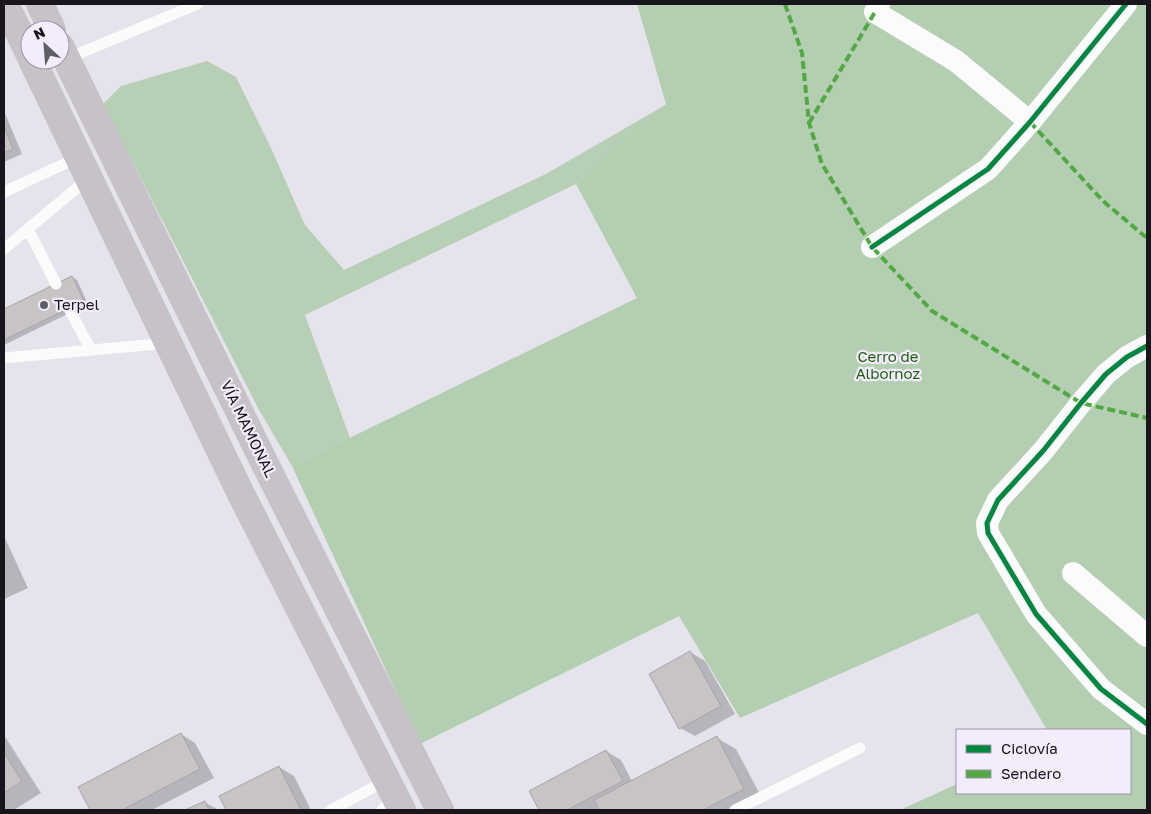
<svg xmlns="http://www.w3.org/2000/svg" width="1151" height="814" font-family="'Golos Text',sans-serif">
<rect width="100%" height="100%" fill="#e5e3ec"/>
<!-- green -->
<path fill="#b7cfb5" d="M207,61L236,77L271,148L305,225L344,270L546,174L667,104L576,184L305,315L350,438L292,466L258,408L103,104L121,86Z"/>
<!-- forest -->
<path fill="#b4ceb1" d="M637,4H1147V810H900L957,784V793H1130V730H1047L978,613L740,718L679,616L420,744L292,466L637,298L576,184L666,104Z"/>
<!-- shadow -->
<g fill="#0003">
<path d="M4,111L22,154L4,162Z"/>
<path d="M72,277L77,280L88,304L4,345V310Z"/>
<path d="M4,536L28,588L4,599Z"/>
<path d="M690,652L705,661L735,714L695,736L680,728Z"/>
<path d="M181,734L195,743L214,778L152,810H92L80,788Z"/>
<path d="M4,735L41,793L14,810H4Z"/>
<path d="M717,738L736,749L763,800L743,810H600V809L540,810L530,792L606,751L621,760L632,781Z"/>
<path d="M279,767L294,776L311,810H227L220,796Z"/>
<path d="M204,802L219,810H188Z"/>
</g>
<!-- building -->
<g fill="#c8c4c6" stroke="#a8a4a7">
<path d="M4,127L13,149L4,153Z"/>
<path d="M72,276L84,301L4,340V309Z"/>
<path d="M690,651L721,706L679,729L649,674Z"/>
<path d="M181,733L200,769L122,810H90L78,787Z"/>
<path d="M717,736L744,789L703,810H599L594,800Z"/>
<path d="M606,750L623,781L567,810H539L529,791Z"/>
<path d="M4,753L22,781L4,793Z"/>
<path d="M279,766L301,810H226L219,796Z"/>
<path d="M205,801L209,810H185Z"/>
</g>
<g fill="none" stroke-linecap="round" stroke-linejoin="round">
<!-- lane -->
<g stroke="#fbfbfc" stroke-width="11">
<path d="M66,59L198,4"/>
<path d="M4,192L79,157"/>
<path d="M28,229L56,284"/>
<path d="M4,249L89,178"/>
<path d="M69,309L91,350"/>
<path d="M4,358L169,343"/>
<path d="M331,810L387,780"/>
<path d="M382,810L395,796"/>
<path d="M735,810L860,748"/>
</g>
<!-- street -->
<g stroke="#fbfbfc" stroke-width="22">
<path d="M879,4L875,12L956,61L1030,122"/>
<path d="M872,247L988,169L1030,122L1126,4"/>
<path d="M1147,346L1127,357L1106,374L1081,403L1043,451L998,500L987,523L988,533L1036,614L1101,689L1147,724"/>
<path d="M1073,573L1147,636"/>
</g>
<!-- primary -->
<g stroke="#c6c2c7" stroke-width="28">
<path d="M5,4L30,55"/>
<path d="M40,4L52,30"/>
<path d="M60,46L265,464L440,810"/>
<path d="M32,60L240,492L402,810"/>
</g>
<!-- quiet -->
<g stroke="#52a943" stroke-width="4" stroke-dasharray="8 4" stroke-linecap="butt">
<path d="M785,4L802,53L809,123L822,164L872,247L932,311L1081,403L1147,418"/>
<path d="M1030,122L1103,201L1147,238"/>
<path d="M809,123L875,12"/>
</g>
<!-- cycleway casing -->
<g stroke="#f2ecfd" stroke-width="8">
<g id="cycleway">
<path d="M872,247L988,169L1030,122L1126,4"/>
<path d="M1147,346L1127,357L1106,374L1081,403L1043,451L998,500L987,523L988,533L1036,614L1101,689L1147,724"/>
</g>
</g>
<!-- cycleway -->
<use href="#cycleway" stroke="#00873e" stroke-width="5"/>
</g>
<!-- markers -->
<circle fill="#605e65" stroke="#f2ecfd" stroke-width="2" cx="44" cy="305" r="5"/>
<g text-anchor="middle" stroke-width="4.5" stroke-linejoin="round" paint-order="stroke">
<!-- poi labels -->
<g font-size="15" fill="#18161c" stroke="#f2ecfd" text-anchor="start">
<text x="54" y="310">Terpel</text>
</g>
<!-- park labels -->
<g font-size="15" fill="#1f5f0e" stroke="#f2ecfd">
<text x="888" y="362">Cerro de<tspan x="888" dy="17">Albornoz</tspan></text>
</g>
<!-- street labels -->
<g font-size="15" fill="#18161c" stroke="#f2ecfd">
<text transform="translate(248 429) rotate(64)" y="5">VÍA MAMONAL</text>
</g>
</g>
<!-- border -->
<rect width="1151" height="814" fill="none" stroke="#18161c" stroke-width="10"/>
<!-- legend -->
<rect x="956" y="729" width="175" height="65" fill="#f2ecfd" stroke="#9b96a3"/>
<rect x="966" y="745" width="25" height="8" fill="#00873e" stroke="#9b96a3"/>
<text x="1001" y="754" font-size="15" fill="#18161c">Ciclovía</text>
<rect x="966" y="770" width="25" height="8" fill="#52a943" stroke="#9b96a3"/>
<text x="1001" y="779" font-size="15" fill="#18161c">Sendero</text>
<!-- north arrow -->
<g transform="translate(45 45) rotate(334)"><circle r="24" fill="#f2ecfd" stroke="#9b96a3"/>
<path d="M0-4L9 19L0 12L-9 19Z" fill="#605e65"/>
<text y="-8" font-size="14" font-weight="bold" text-anchor="middle" fill="#18161c">N</text>
</g>
</svg>
